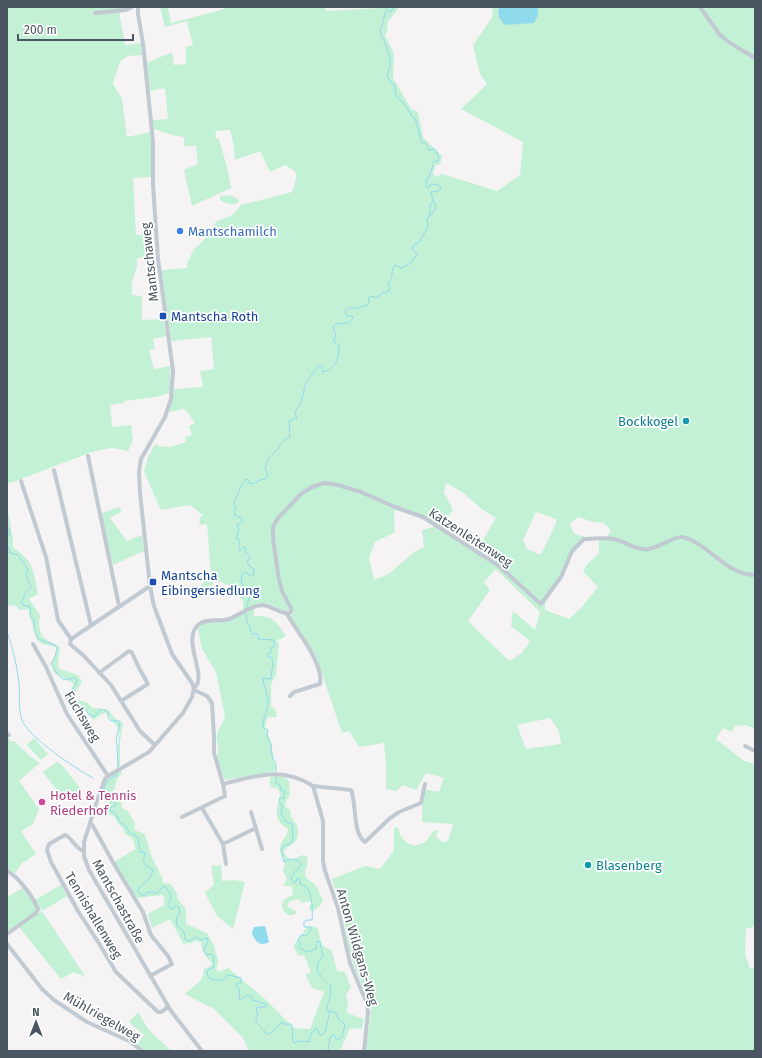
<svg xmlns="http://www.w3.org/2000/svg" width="762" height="1058" font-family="'Fira Sans',sans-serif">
<rect width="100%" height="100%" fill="#f5f3f3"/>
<!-- green -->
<g fill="#c3f1d5" fill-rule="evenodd">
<path d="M7,7H126V8L119,11L125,45L141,43L142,55L128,56L121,60L114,79L113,84L122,99L127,137L150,132L152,140L151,177L133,178L136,235H149L150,257L137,258V266L132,282V295L142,296V320L163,319L166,336L153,339L155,349L149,350L154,369L170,366V393L156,397L124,401V403L110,405L112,427L131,425L133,440L128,451L112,448L105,449L89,453L16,481L7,483Z"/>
<path d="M160,7H168L171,23L210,13L230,7H325L326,11L397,7L398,9L388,21L387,31L385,35L394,54L393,78L411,109L418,112L423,137L442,156L440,164L435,166L433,173L436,177L442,174L497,191L520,175L523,142L461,109L487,84L480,74L473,45L493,16L492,7H498L499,17L504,25L534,22L538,15V7H755V729L746,725L735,726L732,732L723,728L716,739L744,761L755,764V926L746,929L745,954L750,968H755V1051H366L371,1008L350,955L343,915L332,879L365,866L380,869L394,851V827L398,828C400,832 400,836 403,839C410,848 420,847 428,839C431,836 431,832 435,830L438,831L436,837L443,842L448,841L453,824L422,822V806L425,789L439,792L444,778L426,773L416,790L403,785L396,791L386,789V766L384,743L359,747L349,731L342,733L316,656L290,616L294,613L285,593L290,608L287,612L266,603L256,604L243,610V602L234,587L215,580L205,596L196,599L199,588L211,574L207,524L200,525L199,519L203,515L190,505L161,510L144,472L148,457L155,444C166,450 175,446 186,442L185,437L192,435L189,426L195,424L188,412L184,409L169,412L174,389L203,387L200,371L214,369L211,337L173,341L171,340L161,270L187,268L188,261L194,249L203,241L215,223L219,220L229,217L235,212L241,205L292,192L297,176C296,170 290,168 285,165L270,172L260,151L235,160L233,141L230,130L216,131L215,138L219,139L227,167L231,188L192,206L184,170L198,164L196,146H184V137L172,135L154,129L153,120L168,119L165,88L150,91L147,63L172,52L174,65L186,64V47L193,45L187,21L165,27ZM446,483L462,492L483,510L496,518L477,550L441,526L453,510L444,492ZM394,510C409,513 422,517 434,527L422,530L424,547L414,552L389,574L374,580L369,557L375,542L395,532ZM536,512L556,519V523L541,555L527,549L523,540ZM578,517L594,522L604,523L611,530L607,537L586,538L583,536L574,534L570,523ZM590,540H599V554L588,563L583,571L598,587L581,608L569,619L545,610V603L564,575L573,554L583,542ZM496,569L540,612L535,630L513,611L511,626L530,641L522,653L509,661L468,621L490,590L484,582ZM550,718L559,731L561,744L526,749L517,725Z"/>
<path d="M220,196C226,194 233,196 238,199L239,202C234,206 225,204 220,200Z"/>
<path d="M7,506L13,539V548C33,559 34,573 38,594L29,599L40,615C37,636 43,638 60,647C60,655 57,661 59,669L78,675L82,682L73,696L74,702C83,700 86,701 93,708L107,709L116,719L123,723L120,742V766L117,768L119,729L105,712L93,720L83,707L74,714L66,699L74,684L53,672L52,662L56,654L57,647L42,644L37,640L28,609L20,610L14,605L7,606Z"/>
<path d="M120,507L121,512L110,518L127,541L142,535L144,551L113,565L101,514L102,513Z"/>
<path d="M254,608V616C273,615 277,622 286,636L277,641L279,645L276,675L271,684V707L275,709L277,717H268L265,726L271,742L276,771L225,780L216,757C222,749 215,742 217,734C219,728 223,723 225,718V716L216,672L202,649L198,629L196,630L204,623L218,621Z"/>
<path d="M7,735L11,742L14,741L31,757L40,763L19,781L39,809L33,824L21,831L36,854L21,864L15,873L7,869Z"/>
<path d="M34,738L48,754L41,760L27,745Z"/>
<path d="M57,762L61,764L81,789L65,801L43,772Z"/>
<path d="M121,770L122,773L117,779L113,793L121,798L122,808L128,811L135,823L134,830L145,834L151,855L163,879V883L171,884L178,895L177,898L186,909V924L207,933L214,946L218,960L216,970L219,972L228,968L265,999L294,1028L310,1029L324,992L312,988L306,975L311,972L304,955L299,956L293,946L308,926L317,927L322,945L332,951L337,971L345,972L351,987L346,995L348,1002L347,1013L364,1019L362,1029L350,1028L340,1051H249L243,1038L214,1009L185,994L202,979L204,969L211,966L213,963L207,958L202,949L201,942L195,941L192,943H187L184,945L170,919L152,928L148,914L164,905V896L162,895L136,898L114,862L136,849L132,838L125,834L122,827L119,825L115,817L108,814L107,812L108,802L99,799C105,781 104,779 121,770Z"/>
<path d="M273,776L284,777L289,781L290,795L286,801L285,806L290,810C291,812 290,814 291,816C293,821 298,824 298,830C298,834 298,839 295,842C288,848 277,850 291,860L303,855L307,857C309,866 304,870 305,875C307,881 313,881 316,886C319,890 320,896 323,900C322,905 316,910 311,911L309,908L312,903L310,901L302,903L299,899L290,901L287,906L296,911V913C287,923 272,900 292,896L293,893L291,886H284L283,885L287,880L285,874L282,871C289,862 281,858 280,850C279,842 288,837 288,829C285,826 280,824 278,820C275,813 279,801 280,793L277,788L270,787V778Z"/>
<path d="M221,865L222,881L235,880L245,882L233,929L217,916L205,893L214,884L211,866Z"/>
<path d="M61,885L67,896L42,911L87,979L84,976L74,972L61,979L19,927L42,911L35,900Z"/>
<path d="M23,888L36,907V912L7,933V897Z"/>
<path d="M138,1012L148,1029L171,1051H144L137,1045L144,1035L129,1022Z"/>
</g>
<!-- water -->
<g fill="#90daee">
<path d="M500,7H538V15L534,23L504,25L499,17L498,10Z"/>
<path d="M265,926L269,942C260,947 255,942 252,933L254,927Z"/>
</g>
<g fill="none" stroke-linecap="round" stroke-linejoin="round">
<!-- stream -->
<g stroke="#90daee" stroke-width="1">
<path d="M428,218L433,213L436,206L434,201"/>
<path d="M7,528L9,529L10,535L7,536"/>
<path d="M7,544L10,553L18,555L28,570L26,574L31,587L24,595V598L21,602L23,605L28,606L31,608L30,616L34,621V629L38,639L55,645L57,648L55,657L51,664C59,674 58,683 74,678L77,680V682L67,698L68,704L72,708C77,708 80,706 85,707L88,714L94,717L100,710H105L108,713V718L111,721H119L120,723L116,739L117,744L118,769"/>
<path d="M246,609L249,598L253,595L252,590L253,588L249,586L246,588L241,583L242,574L246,572L250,576H253L254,569L250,567L247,562L250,558L248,554L245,552L246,548L244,547L241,550H239V539H236L239,529L237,525L242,522V519L235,515L234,511L236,508L234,503C238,495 240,486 246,479L248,480L250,484C256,484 259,479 265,479L268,475L265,468C267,460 269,457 275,452C282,446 279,441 290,437L289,421L297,418L295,413L297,408L300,405L306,383L319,365L322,366V372C335,371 340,356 339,345L335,343L334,339L336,335L333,327L336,324L348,323L353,318V316H347L345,312L350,308H357L368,305L369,297L372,296L376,298L383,293L387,292L390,289L388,283C393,277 391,271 395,265L401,268L411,263L417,254L412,249L414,245L419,242L428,227L427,219L430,214V205L433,201L431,192L439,191L441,188L439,185L431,184L429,188L426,187L427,178L429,177C432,172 432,166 434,161H438L439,158L435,149H431L430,151L428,149L427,145L425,142L422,143L415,118H413L406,106L396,96L395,85L391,83L387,75C395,60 386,47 380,32C383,24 383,17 387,9L391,12L394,7"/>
<path d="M246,613L247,623L250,626L251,632L253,635L255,633L258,635V639L274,640V647L271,648V653H268V657L272,658C274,666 271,671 271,679L263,678L264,685L266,688C265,693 267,694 268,698C269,709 262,718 263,728L268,730L267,736L271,745L272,757L276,763V772"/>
<path d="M7,632C13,648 17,666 19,683C20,695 18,708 22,720C28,737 76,769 93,778"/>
<path d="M117,772V775C109,778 102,786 104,795L109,797L111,801L115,802L116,805L110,808L111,811L115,813L120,822L126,826L130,834H134L138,838L140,852L146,853C140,861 146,866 153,870C151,880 143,883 137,891L141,895L145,896L147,892L158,893L163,886L166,887L168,891L170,893L171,899L168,904L170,908L173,909L175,906H178L180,912L176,920L177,926L184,932L185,939L189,941L197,937L200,940L207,938L208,941L204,950L206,955L211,954L214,957L213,968L209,969L207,972L208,977L212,980H223L228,975L241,978V983H237L236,985L239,989L240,1000L247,995L251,996L253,1000L266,1004V1007H257L256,1011L258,1014L256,1017V1021L267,1034L271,1033L282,1022L284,1024H291L292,1026L293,1042L295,1043L299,1041L309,1042L311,1034L317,1028L319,1034L322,1035L325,1032L330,1011L336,1013L339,1020L343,1022L345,1025L342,1037L337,1040L334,1035L330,1037L328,1051"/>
<path d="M276,775V783L280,785L281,791H285L283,799L280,798L279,801L282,806L281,813L285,821L292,824L293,839L291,843L286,845L281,849L284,862L290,859L297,860L301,865L293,874L291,878L294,882H296L297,878H300V884C303,885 306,886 308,889C312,895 313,913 312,920H307L304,922V927H311V930L306,936L301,935L298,940L300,942V948L307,952L316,949L317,941L320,942L323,956C322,958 320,959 319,961C313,972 324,979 331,986C330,990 331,993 330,997C330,1002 326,1004 327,1010L330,1011"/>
</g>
<!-- minor -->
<g stroke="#c1cad2" stroke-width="4">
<path d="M138,7V14L143,43L153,142V185L158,259L173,371L171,399L165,417L141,459L139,472L140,493L150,586L154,606L172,654L192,683L194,688"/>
<path d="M700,7L720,35L730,43L755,58"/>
<path d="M95,13L126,10L132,7"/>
<path d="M88,456L119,606"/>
<path d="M54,470L91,625"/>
<path d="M21,481L46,557L58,620L71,639"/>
<path d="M150,586L71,639L70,644L83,655L111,685L140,731L155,745"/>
<path d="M287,614C297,632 324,663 320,684L294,692L290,696"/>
<path d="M33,644L46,667L67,714L108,776"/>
<path d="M99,673L129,651L132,653L139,668L148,684L121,701"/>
<path d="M194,688C209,676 180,640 199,624C207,618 219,622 229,619C240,615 251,605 263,605C272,606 285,617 291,612V608L282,591L279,580L273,539V527L278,518L301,494L312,487L324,483L338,485L361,492L395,507L423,517L499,566L541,604L561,577L572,551L584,539C594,539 605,537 614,539C627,542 636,551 649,549C659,547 677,535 683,537C709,544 726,575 755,575"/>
<path d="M194,688L192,697L183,713L149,752L108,776L105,779L98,798L84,842V856L89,870L171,1011L202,1051"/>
<path d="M7,734L9,735"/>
<path d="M745,746L755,751"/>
<path d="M223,784C256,776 282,766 313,786L323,821V861L325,871L338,908L350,963L367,1004L368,1012L364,1051"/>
<path d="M313,786L351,790C357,804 352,833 365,842L389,819L399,812L421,803L425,784"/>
<path d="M202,808L223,844"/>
<path d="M251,812L262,849"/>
<path d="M182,817L225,796L223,784L214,753V736L212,703L207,696L194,690"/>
<path d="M90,823L93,826L114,864L143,912L151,935L168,956L172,964L150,976"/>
<path d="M84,851C75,849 73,838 65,835L49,844L47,850L51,862L78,911L100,945L116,972L158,1012H161L168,1007"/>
<path d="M226,864L223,844L256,828"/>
<path d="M7,871C19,877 33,897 38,909L36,913L7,934"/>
<path d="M7,944L42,989L54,1000L87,1022L129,1041L142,1051"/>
</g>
</g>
<!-- markers -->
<circle fill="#3f7fe0" stroke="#fff" stroke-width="1.5" cx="180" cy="231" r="4"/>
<g fill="#1a4fb4" stroke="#fff" stroke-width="1.5">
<rect x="159" y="312" width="8" height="8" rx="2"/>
<rect x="149" y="578" width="8" height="8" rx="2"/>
</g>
<g fill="#0f9aa8" stroke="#fff" stroke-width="1.5">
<circle cx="686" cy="421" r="4"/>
<circle cx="588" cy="865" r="4"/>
</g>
<circle fill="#d1479c" stroke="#fff" stroke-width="1.5" cx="42" cy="802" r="4"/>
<g text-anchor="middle" stroke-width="3.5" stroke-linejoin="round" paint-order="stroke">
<!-- shop labels -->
<g font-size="13" fill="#366cbe" stroke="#fff" text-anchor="start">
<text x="188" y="236">Mantschamilch</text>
</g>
<!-- street labels -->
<g font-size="13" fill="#4a5661" stroke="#fff">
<text transform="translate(149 262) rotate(-96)" y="5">Mantschaweg</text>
<text transform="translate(471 537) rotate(33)" y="5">Katzenleitenweg</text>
<text transform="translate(83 716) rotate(59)" y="5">Fuchsweg</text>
<text transform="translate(119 901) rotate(61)" y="5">Mantschastraße</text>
<text transform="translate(94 915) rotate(59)" y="5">Tennishallenweg</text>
<text transform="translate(358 947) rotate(74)" y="5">Anton Wildgans-Weg</text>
<text transform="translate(102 1016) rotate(30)" y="5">Mühlriegelweg</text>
</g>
<!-- transit labels -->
<g font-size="13" fill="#164399" stroke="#fff" text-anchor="start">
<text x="171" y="321">Mantscha Roth</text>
<text x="161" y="580">Mantscha<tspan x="161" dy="15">Eibingersiedlung</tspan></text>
</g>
<!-- culture labels -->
<g font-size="13" fill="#0d838f" stroke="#fff" text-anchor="end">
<text x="678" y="426">Bockkogel</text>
<text x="596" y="870" text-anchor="start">Blasenberg</text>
</g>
<!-- hotel labels -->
<g font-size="13" fill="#b23c85" stroke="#fff" text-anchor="start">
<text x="50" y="800">Hotel &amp; Tennis<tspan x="50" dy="15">Riederhof</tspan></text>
</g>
</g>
<!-- border -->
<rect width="762" height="1058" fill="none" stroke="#4a5661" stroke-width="16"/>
<!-- north arrow -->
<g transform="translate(36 1022)" stroke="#ffffff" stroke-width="3" paint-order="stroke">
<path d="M0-3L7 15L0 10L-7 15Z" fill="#4a5661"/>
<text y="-6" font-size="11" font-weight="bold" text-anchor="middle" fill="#4a5661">N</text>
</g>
<!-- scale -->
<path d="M18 34v6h115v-6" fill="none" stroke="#4a5661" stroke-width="2"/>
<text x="24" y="34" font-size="12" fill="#4a5661" stroke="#ffffff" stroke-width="3" paint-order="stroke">200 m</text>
</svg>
